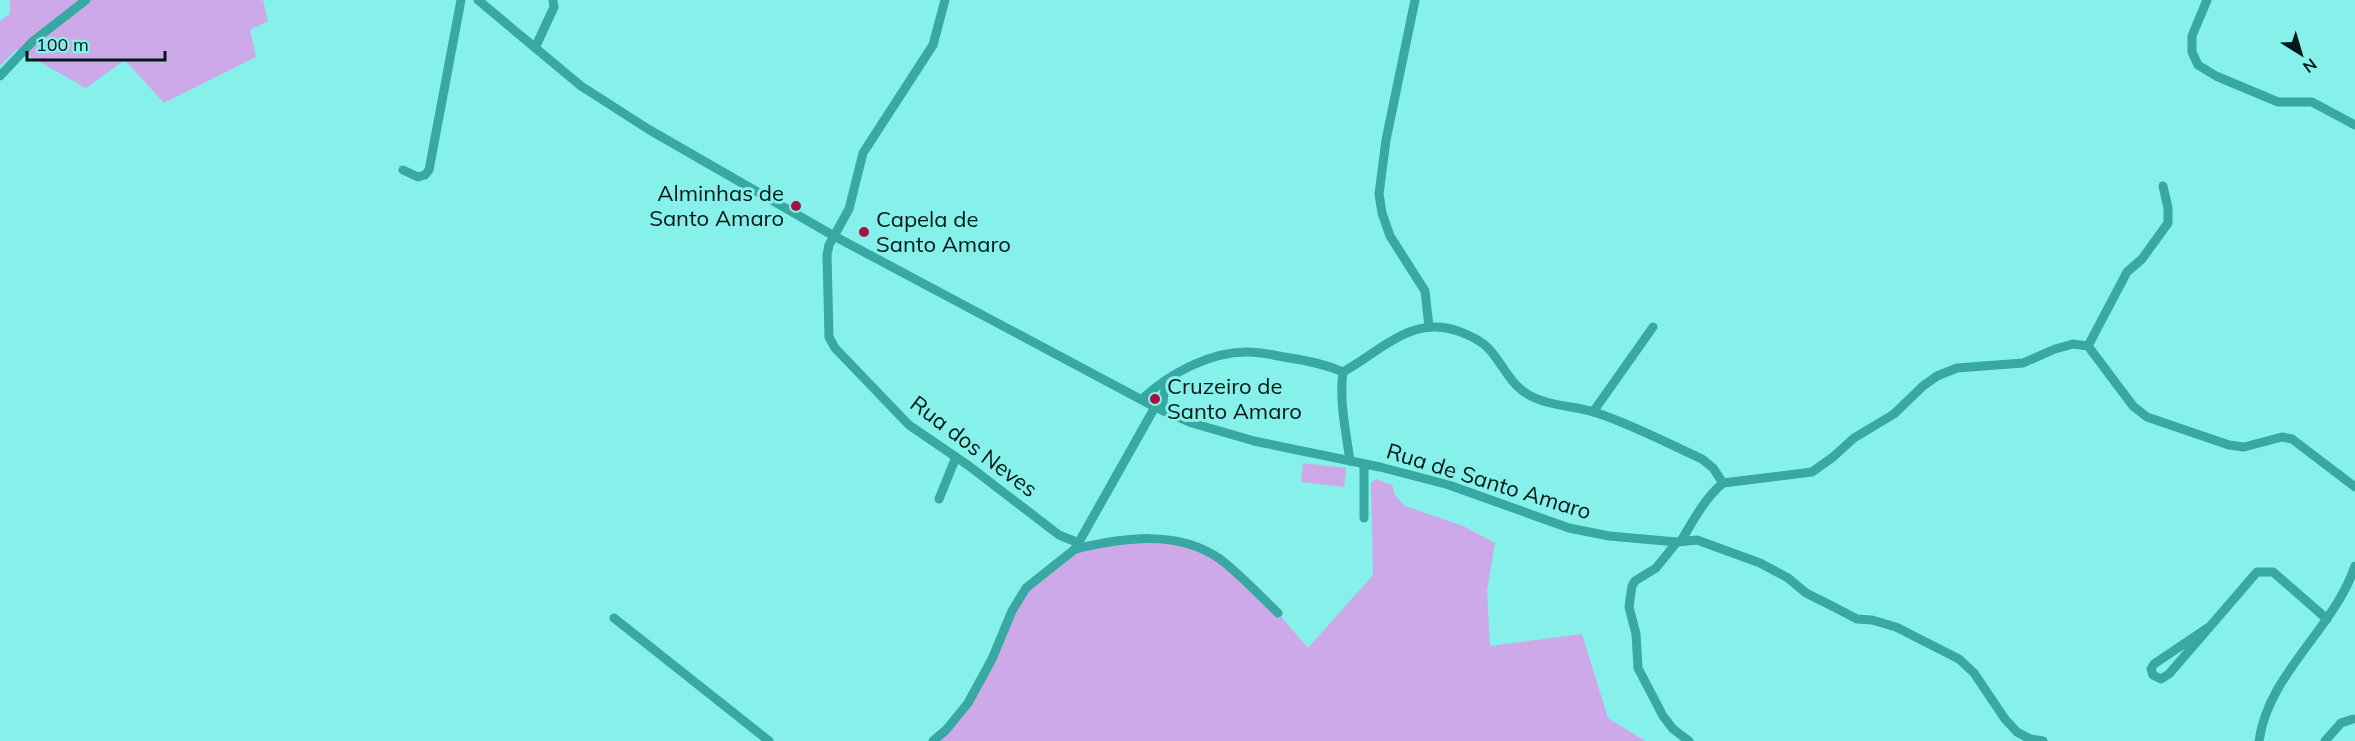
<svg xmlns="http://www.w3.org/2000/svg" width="2355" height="741" font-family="Mulish,sans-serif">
<rect width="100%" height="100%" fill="#85f1ea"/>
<!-- green -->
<g fill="#cda9e9">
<path d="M10,0H263L268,21L250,30L256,57L164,103L125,60L86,88L17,49L0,66V21L10,14Z"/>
<path d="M1303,463L1346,468L1344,487L1301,482Z"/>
<path d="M1376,479L1392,485L1395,495L1405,506L1463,526L1495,543L1487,590L1490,646L1582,634L1608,718L1645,741H933L968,703L1026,588L1075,549L1157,538L1218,558L1278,613L1308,648L1373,575L1371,483Z"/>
</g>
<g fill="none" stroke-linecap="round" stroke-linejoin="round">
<!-- street -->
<g stroke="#37a8a2" stroke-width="9">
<path d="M478,0L581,86L648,129L834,236L1155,407L1192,423L1254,441L1380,467L1449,485L1569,528L1609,536L1677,542L1697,540L1760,563L1788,578L1806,593L1834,607L1857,619L1872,620L1896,627L1959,659L1974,673L2005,719L2017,732L2030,739L2043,741"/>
<path d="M945,0L933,45L863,153L849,209L829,245L827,255L829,337L835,348L909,425L969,466L1059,535L1079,543"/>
<path d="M1415,0L1386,140L1379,194L1382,213L1390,236L1425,291L1429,327"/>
<path d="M2207,0L2192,36V52L2198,65L2216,76L2278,102H2312L2355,125"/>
<path d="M535,48L554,7L553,0"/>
<path d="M0,76L32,42L86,0"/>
<path d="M403,170L418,177L425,175L429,170L461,0"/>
<path d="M2088,346L2127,272L2142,259L2168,223V208L2163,186"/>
<path d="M1142,399C1169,374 1210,351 1249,352C1262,352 1276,356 1290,358C1309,361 1325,364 1343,372"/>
<path d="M1164,411C1162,398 1163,390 1172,380"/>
<path d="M1593,412L1653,327"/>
<path d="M1350,461C1346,432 1339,401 1343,372C1381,351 1411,315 1458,331C1469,335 1481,340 1489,349C1506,368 1510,387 1535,398C1555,407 1577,406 1597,413C1633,425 1667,443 1702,459L1713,468L1723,483"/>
<path d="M1364,464V518"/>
<path d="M939,499L956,457"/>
<path d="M1681,541C1693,521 1704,499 1723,483L1812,472L1833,457L1854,438L1894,414L1923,386L1937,376L1957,368L2023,363L2055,349L2073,344L2088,346L2133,406L2147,417L2229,445L2244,447L2282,437L2292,439L2355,487"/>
<path d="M1677,542L1656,568L1635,581L1632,586L1629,607L1636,634L1638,668L1663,716L1673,729L1689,741"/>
<path d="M1075,549C1123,538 1177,529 1220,559C1241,575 1259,595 1278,613"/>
<path d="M614,618L769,741"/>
<path d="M2209,627L2154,664L2151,669L2153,675L2161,679L2169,674L2257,572H2273L2327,619"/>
<path d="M933,741L946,730L968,703L992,659L1012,611L1026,588L1075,549L1155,407"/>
<path d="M2259,741C2268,674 2334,629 2355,566"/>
<path d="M2325,741L2341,723L2353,719"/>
</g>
</g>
<!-- markers -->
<g fill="#a71043" stroke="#85f1ea" stroke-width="2">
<circle cx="796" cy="206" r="6"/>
<circle cx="864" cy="232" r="6"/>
<circle cx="1155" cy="399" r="6"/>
</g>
<g text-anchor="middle" stroke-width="6" stroke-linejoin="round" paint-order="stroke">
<!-- poi labels -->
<g font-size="22" fill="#021816" stroke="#85f1ea" text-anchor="start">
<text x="784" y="201" text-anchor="end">Alminhas de<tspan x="784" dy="25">Santo Amaro</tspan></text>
<text x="876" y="227">Capela de<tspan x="876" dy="25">Santo Amaro</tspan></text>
<text x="1167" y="394">Cruzeiro de<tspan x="1167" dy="25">Santo Amaro</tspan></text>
</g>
<!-- street labels -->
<g font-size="22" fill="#021816" stroke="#85f1ea">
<text transform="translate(974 446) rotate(37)" y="8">Rua dos Neves</text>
<text transform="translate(1489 481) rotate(17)" y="8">Rua de Santo Amaro</text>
</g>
</g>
<!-- north arrow -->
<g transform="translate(2301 54) rotate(143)" stroke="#85f1ea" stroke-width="4.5" paint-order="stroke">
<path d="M0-4.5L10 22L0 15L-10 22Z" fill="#021816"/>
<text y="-9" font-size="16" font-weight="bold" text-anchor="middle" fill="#021816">N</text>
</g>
<!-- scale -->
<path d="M27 51v9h138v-9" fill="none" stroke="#021816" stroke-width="3"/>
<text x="36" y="51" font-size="18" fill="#021816" stroke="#85f1ea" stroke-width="4.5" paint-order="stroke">100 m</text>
</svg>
